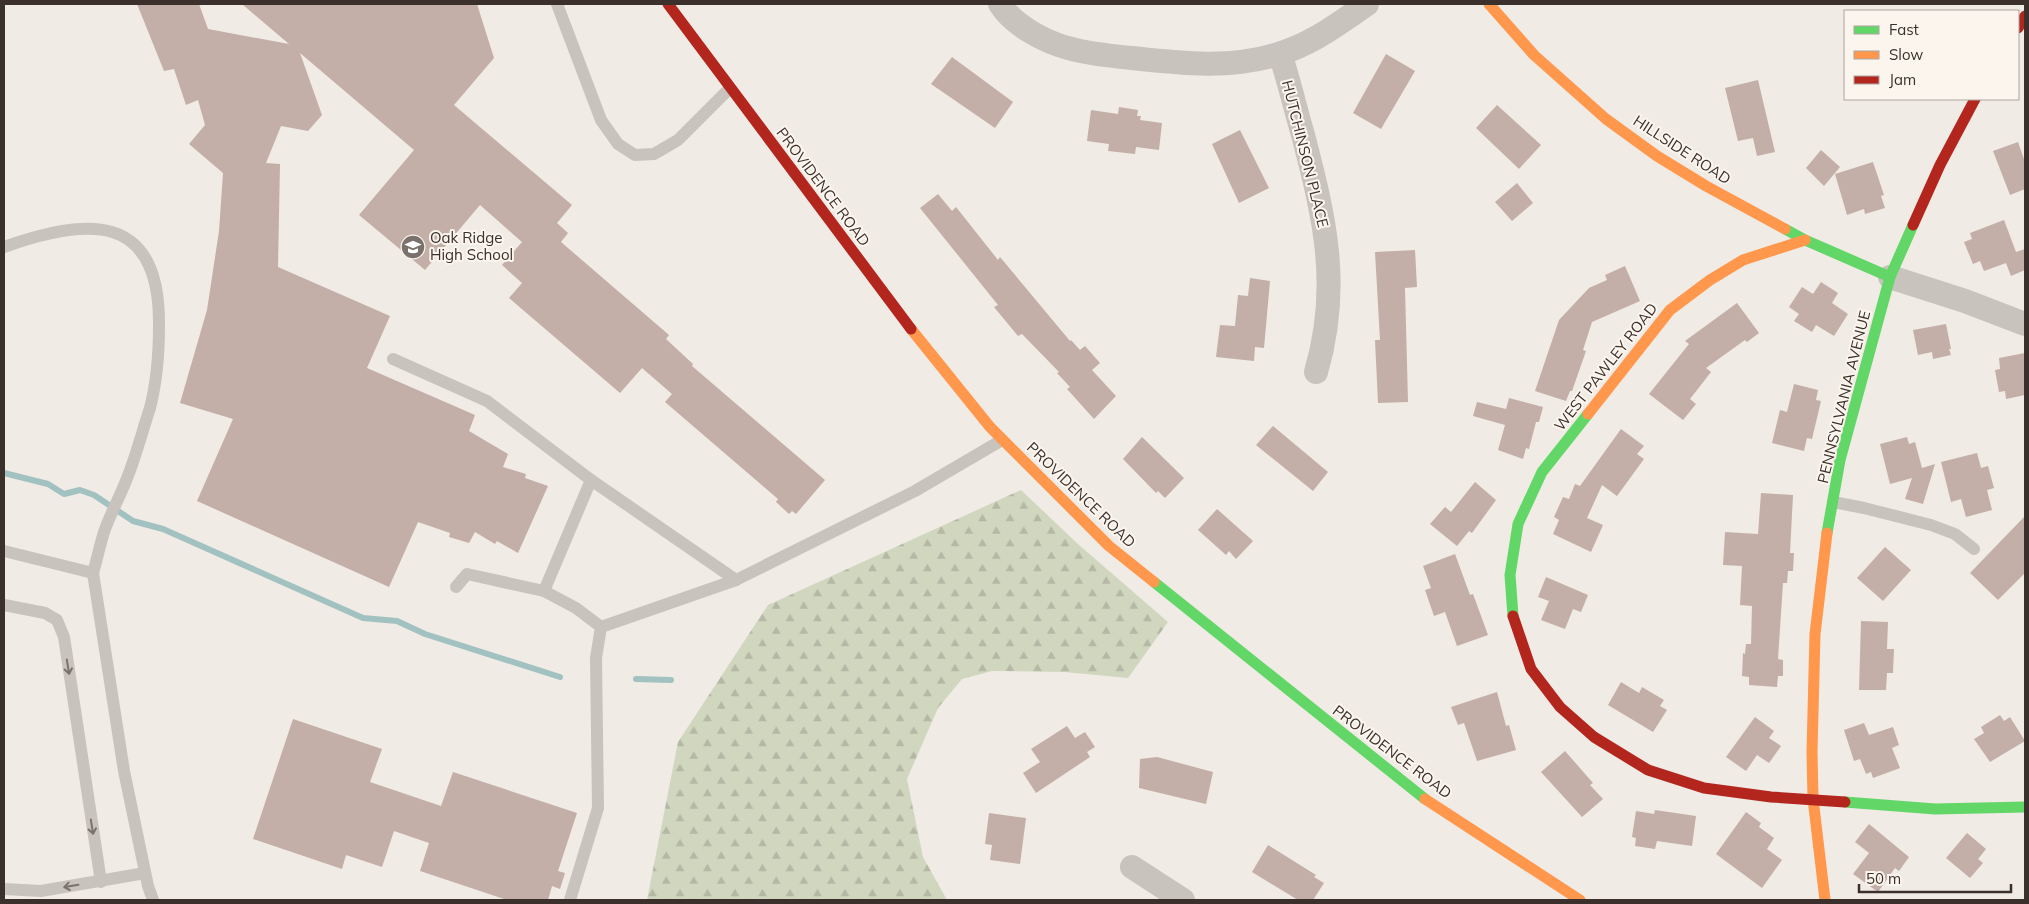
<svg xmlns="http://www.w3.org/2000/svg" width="2029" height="904" font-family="Mulish,sans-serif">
<defs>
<pattern id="forest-firs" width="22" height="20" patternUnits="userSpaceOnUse" patternTransform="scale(1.25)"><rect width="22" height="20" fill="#d1d6bf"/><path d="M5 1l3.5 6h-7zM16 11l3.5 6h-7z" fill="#b4b8a4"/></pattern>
</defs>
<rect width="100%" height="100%" fill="#f0ebe5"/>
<!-- forest -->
<path fill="url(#forest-firs)" d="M1021,490L1079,545L1168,622L1128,678L1065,672L992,671L962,679L938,708L907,779L923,857L947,900H647L678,742L768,605Z"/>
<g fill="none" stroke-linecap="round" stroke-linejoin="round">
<!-- stream -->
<g stroke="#a1c2c1" stroke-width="6">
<path d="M4,473L48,484L64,494L80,490L94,495L133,521L163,529L363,618L397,621L425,634L560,677"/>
<path d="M636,679L671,680"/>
</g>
</g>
<!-- building -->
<g fill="#c3afa7">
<path d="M137,4H199L208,29L289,44L242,4H477L494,58L454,105L572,205L557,223L568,233L561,242L669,335L666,339L693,364L692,366L825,480L796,514L792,511L789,514L776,502L778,499L665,402L672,394L642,368L620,393L509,298L522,283L502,265L522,242L480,205L425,270L359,215L414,150L300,53L322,115L308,131L281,126L266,163L280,164L278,267L390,316L367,368L475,415L469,431L508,454L503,467L526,474L525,478L548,486L518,553L497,541L495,544L475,532L469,543L449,537L450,533L418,522L389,587L197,501L233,419L180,403L207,310L219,231L223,173L189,144L205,125L198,100L186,105L174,69L164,71Z"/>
<path d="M1386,54L1415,71L1381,129L1353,113Z"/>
<path d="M952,57L1013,102L995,128L931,84Z"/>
<path d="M1758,80L1775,152L1757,156L1753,138L1738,141L1725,88Z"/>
<path d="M1497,105L1541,145L1519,169L1476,128Z"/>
<path d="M1119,107L1138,110L1137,116H1141L1140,120L1162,123L1159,150L1136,147L1135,154L1108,151L1109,144L1087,141L1091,110L1118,114Z"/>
<path d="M1240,130L1269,188L1239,203L1212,144Z"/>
<path d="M2018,142L2025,162V189L2010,195L1993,151Z"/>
<path d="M1821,150L1840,167L1824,186L1806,168Z"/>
<path d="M1873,162L1884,195L1881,196L1885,208L1865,214L1864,209L1847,215L1835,174Z"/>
<path d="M1517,183L1533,203L1512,221L1495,202Z"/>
<path d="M938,194L952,211L956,207L998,260L1000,257L1070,341L1071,340L1080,350L1085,346L1100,363L1092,370L1116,396L1094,419L1067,389L1070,387L1057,373L1059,372L1022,334L1018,336L994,307L998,305L920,208Z"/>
<path d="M2004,220L2016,252L2025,249V270L2011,276L2006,263L1984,271L1980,261L1973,264L1964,242L1972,239L1970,233Z"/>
<path d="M1415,250L1417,287L1405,288L1408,402L1378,403L1375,340H1380L1375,252Z"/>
<path d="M1625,266L1640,301L1592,322L1583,350L1586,351L1572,391H1570L1566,401L1535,391L1559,320L1589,288L1607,280L1605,275Z"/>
<path d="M1250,278L1270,281L1264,348L1255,347L1254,361L1216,357L1220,325L1235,326L1238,295L1248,296Z"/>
<path d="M1821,282L1838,293L1832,303L1848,314L1834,336L1816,325L1812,332L1794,321L1799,314L1789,307L1802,287L1813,294Z"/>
<path d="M1737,303L1759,333L1747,342L1745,340L1706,368L1711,372L1690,399L1696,404L1683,420L1649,394L1689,344L1685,341Z"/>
<path d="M1946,324L1951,349H1949L1951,355L1933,359L1932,352L1918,355L1913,330Z"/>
<path d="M2025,353V395L2006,399L2005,391L1999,392L1995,370L2000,369L1999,358Z"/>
<path d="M1794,384L1818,390L1816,400L1821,401L1812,439L1807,438L1804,451L1772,443L1780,410L1787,412Z"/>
<path d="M1509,398L1543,407L1539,422H1536L1529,449L1526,448L1523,459L1498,450L1505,425L1473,416L1477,402L1506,409Z"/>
<path d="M1273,426L1328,472L1313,491L1256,445Z"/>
<path d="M1621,429L1644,446L1637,454L1644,459L1617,496L1602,485L1587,518L1603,525L1591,552L1553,534L1559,520L1554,517L1563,497L1569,499L1575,484L1580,486Z"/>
<path d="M1142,437L1184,478L1165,498L1158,491L1156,493L1123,459Z"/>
<path d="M1907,437L1909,444L1915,442L1922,468L1935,464L1923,504L1905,499L1912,478L1890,484L1880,444Z"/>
<path d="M1977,453L1981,468L1988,466L1994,488L1987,490L1992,510L1966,517L1961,499L1951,502L1941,462Z"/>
<path d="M1475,482L1496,500L1472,533L1469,531L1457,546L1430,524L1445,507L1451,512Z"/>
<path d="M1761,493L1793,495L1790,553H1794L1793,571H1788L1787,583H1783L1778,659L1783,660V676H1778L1777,687L1749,685V677L1742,676L1743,653L1745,654L1746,644H1751L1752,606L1740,605L1742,566L1723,565L1725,532L1758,534Z"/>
<path d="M1217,509L1253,541L1236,559L1229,551L1226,555L1198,530Z"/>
<path d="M2025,516V573L1998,600L1970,573Z"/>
<path d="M1885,547L1911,570L1883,601L1857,578Z"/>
<path d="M1455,554L1470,595L1473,594L1488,635L1457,646L1445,612L1434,616L1425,590L1431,588L1423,566Z"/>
<path d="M1546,577L1588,595L1581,612L1573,609L1565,629L1541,620L1549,601L1538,597Z"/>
<path d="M1861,621L1888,622L1887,649H1894L1893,673H1887L1886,690H1859Z"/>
<path d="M1621,682L1639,693L1642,687L1664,700L1660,706L1667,710L1653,732L1608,705Z"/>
<path d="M1497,692L1506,726L1509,725L1516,750L1477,761L1464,723L1458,725L1451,707Z"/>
<path d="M2000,715L2004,721L2010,717L2025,741L1990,762L1974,739L1984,733L1981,727Z"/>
<path d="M1755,717L1774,731L1769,738L1781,746L1769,763L1757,755L1746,771L1726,757Z"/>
<path d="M293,719L382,749L370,782L441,806L453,772L577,813L558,871L565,873L560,889L552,886L548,900H507L420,871L429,843L394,831L382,867L346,855L342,869L253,839Z"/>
<path d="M1864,723L1869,735L1893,727L1899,745L1892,748L1900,768L1873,778L1871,772L1866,774L1860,759L1854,761L1844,730Z"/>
<path d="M1067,726L1075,738L1085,732L1095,747L1087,752L1090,757L1036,793L1023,773L1040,762L1031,749Z"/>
<path d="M1565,751L1593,783L1590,785L1603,799L1582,817L1541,772Z"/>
<path d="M1157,757L1213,772L1206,804L1139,788L1140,759Z"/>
<path d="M1655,810L1696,816L1692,846L1657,841L1655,849L1635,846L1636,838L1632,837L1636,811L1654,814Z"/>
<path d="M1746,812L1761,823L1759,827L1774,838L1767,849L1782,860L1762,888L1716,854Z"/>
<path d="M989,813L1026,818L1020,864L990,860L992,845L985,844Z"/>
<path d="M1869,824L1909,857L1899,871L1895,868L1878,892L1853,874L1869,853L1855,842Z"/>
<path d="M1967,833L1986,849L1978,859L1983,863L1970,878L1946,858Z"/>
<path d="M1268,845L1316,875L1314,877L1324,883L1313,900H1298L1252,872Z"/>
</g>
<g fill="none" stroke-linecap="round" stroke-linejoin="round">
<!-- lane -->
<g stroke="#c9c3be" stroke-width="12">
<path d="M557,4L601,120L618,144L635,155L654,154L678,140L730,88"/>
<path d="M4,247C88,217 160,212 159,325C159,352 157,381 150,408C143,429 137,452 129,473C122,493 111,512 104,532C100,545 97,559 93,573"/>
<path d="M393,359L487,401L591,480"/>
<path d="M1833,502L1864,508L1931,525L1955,534L1974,549"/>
<path d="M4,551L93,573L124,771L148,886L153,900"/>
<path d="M456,587L467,574L544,591L576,608L601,627"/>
<path d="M544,591L591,480L736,580"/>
<path d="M4,605L45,613L57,620L64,637L101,882"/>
<path d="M4,889L41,891L145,873"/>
<path d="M570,900L598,808L596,658L601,627L736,580L915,491L1002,440"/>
</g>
<!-- street -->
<g stroke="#c9c3be" stroke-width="24">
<path d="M1000,4C1013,25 1045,42 1068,48C1089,54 1111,56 1132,58C1179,63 1229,69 1275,55C1311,45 1338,24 1367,4"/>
<path d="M1280,54C1289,80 1295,108 1303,135C1325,219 1341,287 1316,372"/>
<path d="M1890,277L1965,301L2025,324"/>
<path d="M1132,867L1183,900"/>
</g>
<!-- fast -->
<g stroke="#63d668" stroke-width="11">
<path d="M1785,229L1805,240L1890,277"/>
<path d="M1827,533L1840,460L1890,277L1913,225"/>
<path d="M1154,582L1425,799"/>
<path d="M1513,616L1510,575L1518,524L1542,472L1588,414"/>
<path d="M1845,802L1935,809L2025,807"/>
</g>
<!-- slow -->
<g stroke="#ff974d" stroke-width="11">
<path d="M1489,4L1534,55L1606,119L1657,156L1706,186L1785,229"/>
<path d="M911,329L990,427L1109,546L1154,582"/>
<path d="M1588,414L1670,310L1710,280L1743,260L1805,240"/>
<path d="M1425,799L1580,900"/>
<path d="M1825,900L1813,799L1812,752L1815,634L1827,533"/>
</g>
<!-- jam -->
<g stroke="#b3261e" stroke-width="11">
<path d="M668,4L911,329"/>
<path d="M2018,28L2025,16"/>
<path d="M1913,225L1940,165L1975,99"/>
<path d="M1513,616L1531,669L1560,707L1594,737L1648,770L1704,788L1771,797L1845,802"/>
</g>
</g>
<!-- one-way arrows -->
<defs><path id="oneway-shaft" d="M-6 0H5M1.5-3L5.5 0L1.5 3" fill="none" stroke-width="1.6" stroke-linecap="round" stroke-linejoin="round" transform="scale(1.25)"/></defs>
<g stroke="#7b726d">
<use href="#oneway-shaft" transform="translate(68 667) rotate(81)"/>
<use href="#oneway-shaft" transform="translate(92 827) rotate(81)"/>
<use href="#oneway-shaft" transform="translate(71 886) rotate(171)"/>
</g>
<!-- icons -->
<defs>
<g id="school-disc" transform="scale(1.25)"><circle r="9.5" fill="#7a716c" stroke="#fbf5ee"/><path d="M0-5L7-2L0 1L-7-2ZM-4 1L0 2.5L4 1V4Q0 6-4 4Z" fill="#fff"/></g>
</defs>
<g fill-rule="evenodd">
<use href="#school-disc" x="413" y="247"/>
</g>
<g text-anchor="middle" stroke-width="4" stroke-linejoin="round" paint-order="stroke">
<!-- street labels -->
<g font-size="15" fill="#3b302b" stroke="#fbf5ee">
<text transform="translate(1682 150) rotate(33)" y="5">HILLSIDE ROAD</text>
<text transform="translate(1305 154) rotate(76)" y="5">HUTCHINSON PLACE</text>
<text transform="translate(823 187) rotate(53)" y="5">PROVIDENCE ROAD</text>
<text transform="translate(1606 367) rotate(-52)" y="5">WEST PAWLEY ROAD</text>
<text transform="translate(1844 397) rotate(-76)" y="5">PENNSYLVANIA AVENUE</text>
<text transform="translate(1081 495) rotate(44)" y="5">PROVIDENCE ROAD</text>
<text transform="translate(1392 752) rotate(37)" y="5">PROVIDENCE ROAD</text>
</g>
<!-- poi labels -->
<g font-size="15" fill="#3b302b" stroke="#fbf5ee" text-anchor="start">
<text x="430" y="243">Oak Ridge<tspan x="430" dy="17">High School</tspan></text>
</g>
</g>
<!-- border -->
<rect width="2029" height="904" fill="none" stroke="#3b302b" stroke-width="10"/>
<!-- legend -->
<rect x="1844" y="10" width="175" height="90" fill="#fbf5ee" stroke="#aea6a0"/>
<rect x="1854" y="26" width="25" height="8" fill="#63d668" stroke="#aea6a0"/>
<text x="1889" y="35" font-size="15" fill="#3b302b">Fast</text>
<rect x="1854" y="51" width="25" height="8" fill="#ff974d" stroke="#aea6a0"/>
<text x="1889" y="60" font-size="15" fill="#3b302b">Slow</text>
<rect x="1854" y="76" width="25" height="8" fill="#b3261e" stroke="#aea6a0"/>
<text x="1889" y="85" font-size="15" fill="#3b302b">Jam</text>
<!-- scale -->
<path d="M1859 884v8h152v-8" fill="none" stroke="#3b302b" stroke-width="2.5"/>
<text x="1866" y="884" font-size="15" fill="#3b302b" stroke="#fbf5ee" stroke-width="4" paint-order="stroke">50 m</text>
</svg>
